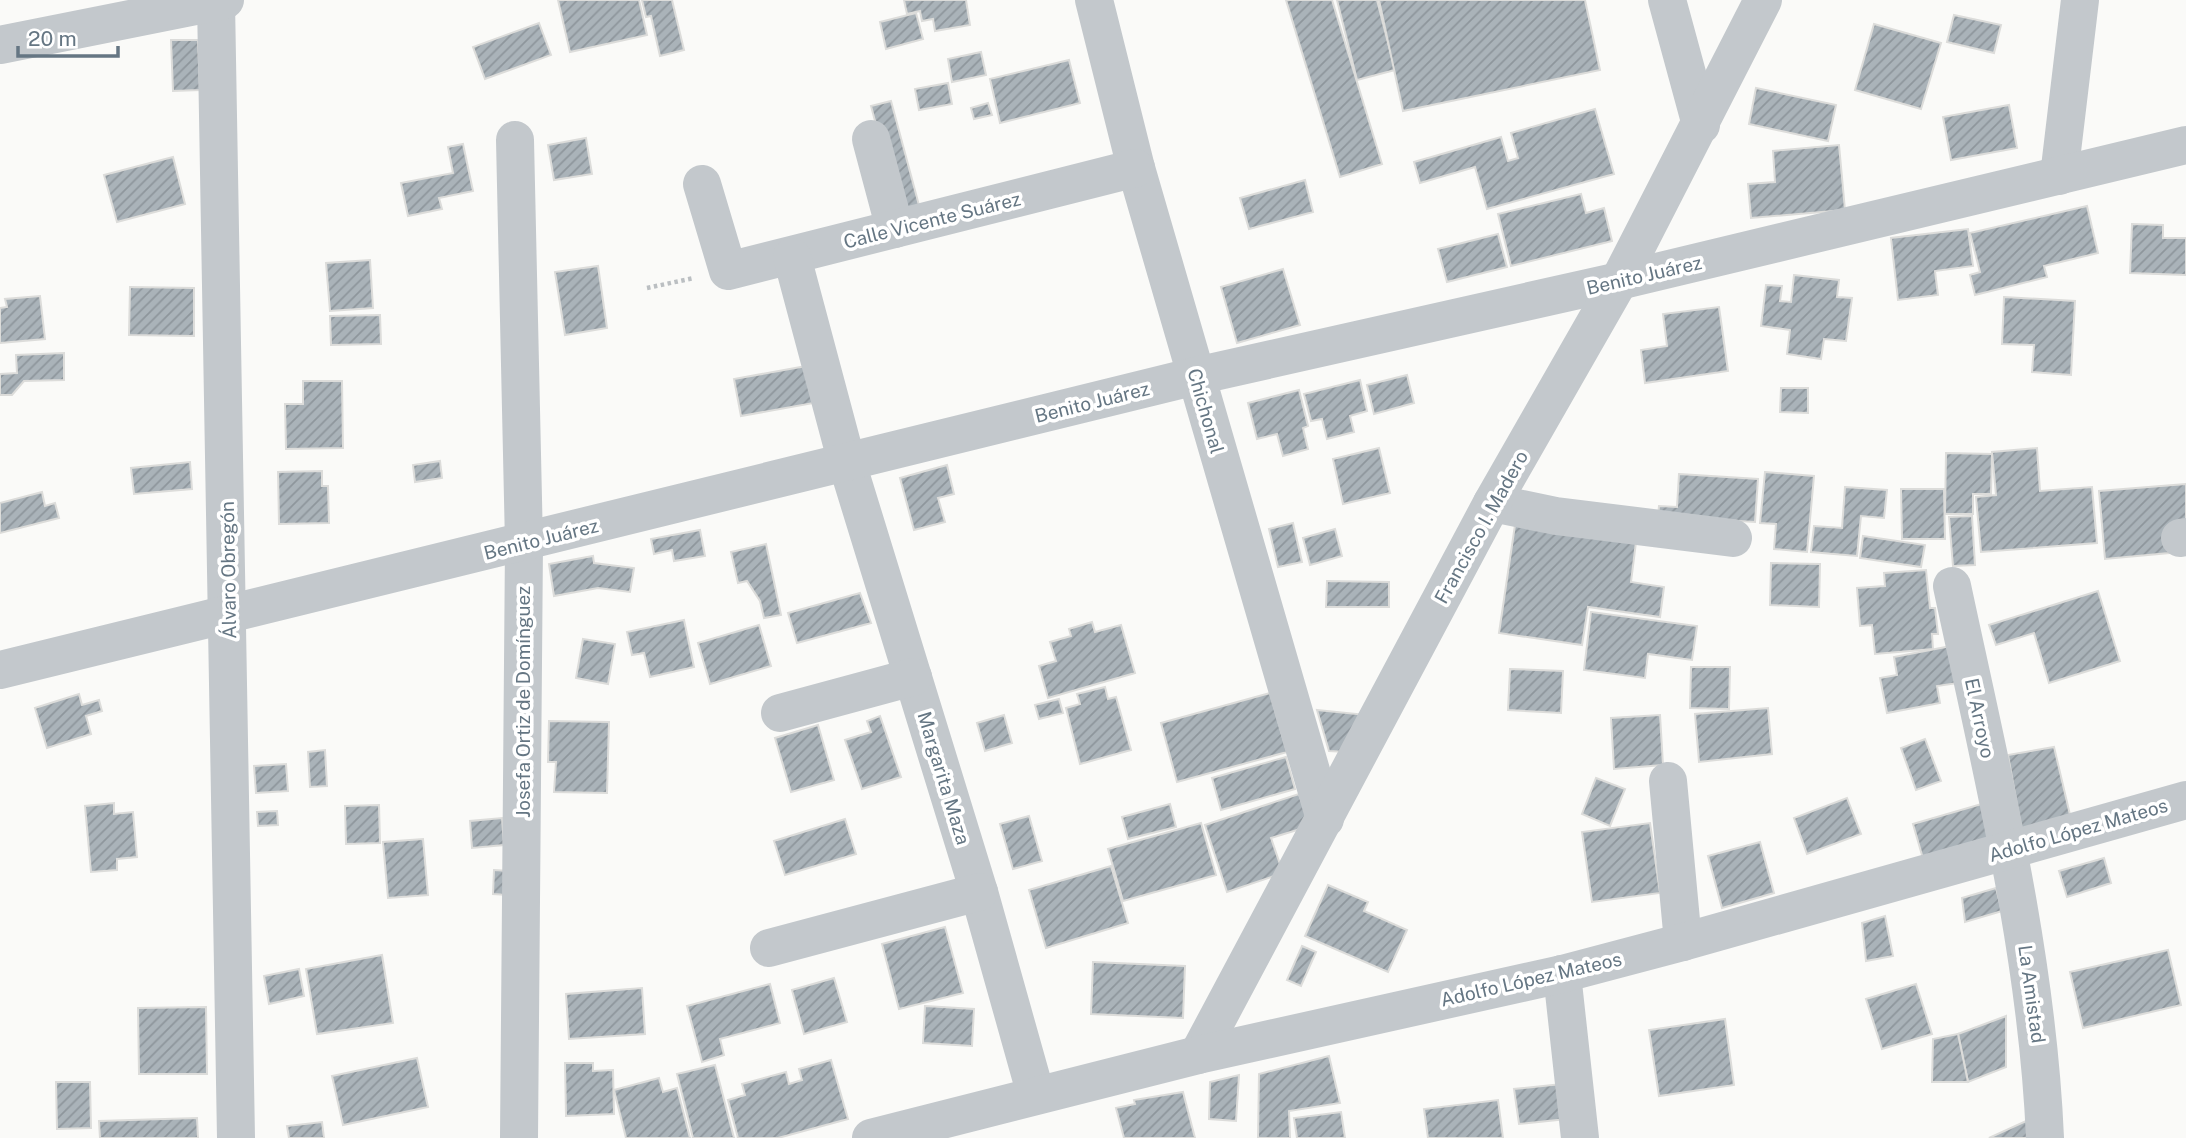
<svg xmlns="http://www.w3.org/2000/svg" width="2186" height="1138" font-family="'Public Sans',sans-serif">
<defs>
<pattern id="building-hatch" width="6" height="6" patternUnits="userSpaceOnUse" patternTransform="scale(1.75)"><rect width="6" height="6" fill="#aab3b9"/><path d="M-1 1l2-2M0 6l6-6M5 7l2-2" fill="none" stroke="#8e969c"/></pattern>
</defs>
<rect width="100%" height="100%" fill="#fafaf8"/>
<!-- building -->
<g fill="url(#building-hatch)" stroke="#dcdcda" stroke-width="2">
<path d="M558,0H639L647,35L570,52Z"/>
<path d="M642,0H672L684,50L660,56L651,16L646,17Z"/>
<path d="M904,0H966L970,25L935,31L933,19L922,21L920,11L907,14Z"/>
<path d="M1286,0H1332L1382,164L1340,177Z"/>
<path d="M1337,0H1377L1395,70L1357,80Z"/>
<path d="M1379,0H1585L1600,70L1403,111Z"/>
<path d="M916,13L923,39L886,49L880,22Z"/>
<path d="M1954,15L2001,25L1994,53L1947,42Z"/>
<path d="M539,23L551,55L485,79L473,47Z"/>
<path d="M1874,24L1941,43L1921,109L1855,90Z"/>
<path d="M171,40H198L200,90L173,91Z"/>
<path d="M981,52L986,75L952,82L948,59Z"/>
<path d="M1069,60L1080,103L1000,123L990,79Z"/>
<path d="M948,83L952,104L919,110L915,89Z"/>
<path d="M1756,88L1836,105L1828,141L1749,124Z"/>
<path d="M891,101L920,209L900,214L871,106Z"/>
<path d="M988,103L992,115L974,119L971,108Z"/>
<path d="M2009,105L2017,148L1951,160L1943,117Z"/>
<path d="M1595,109L1614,174L1487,209L1475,167L1420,183L1414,162L1501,137L1508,161L1518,158L1511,133Z"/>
<path d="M586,138L592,174L554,180L548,145Z"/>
<path d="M463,144L473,191L439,198L442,209L408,216L401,183L453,173L448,147Z"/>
<path d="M1839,145L1845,210L1751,218L1748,184L1775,182L1773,151Z"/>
<path d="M173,157L185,204L117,222L104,175Z"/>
<path d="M1305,180L1313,212L1249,229L1240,198Z"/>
<path d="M1581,194L1586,213L1604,208L1612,241L1511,266L1498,214Z"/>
<path d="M2087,206L2098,253L2044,266L2047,277L1975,295L1970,275L1980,272L1970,233Z"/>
<path d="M2132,224L2163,225V238H2186V275L2130,273Z"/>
<path d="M1968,229L1973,266L1935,271L1938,295L1898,300L1891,238Z"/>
<path d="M1498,234L1507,267L1447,282L1438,249Z"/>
<path d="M370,260L373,308L330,311L326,263Z"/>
<path d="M598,266L607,328L565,335L555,272Z"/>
<path d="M1283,269L1300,325L1237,343L1221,287Z"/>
<path d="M1794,275L1839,280L1837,297L1852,298L1846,341L1824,339L1821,359L1787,354L1790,330L1761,326L1766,285L1782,286L1780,301L1791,302Z"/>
<path d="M130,287L194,288V336L129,335Z"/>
<path d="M40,296L45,339L0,343V308L7,307L5,299Z"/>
<path d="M2004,297L2075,301L2071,375L2032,372L2034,345L2002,344Z"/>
<path d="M1719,307L1728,371L1645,383L1641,350L1667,346L1663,314Z"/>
<path d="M380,315L381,344L331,345L330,316Z"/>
<path d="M64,353V380L24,381L12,395H0V374L17,373L16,355Z"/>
<path d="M812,365L819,402L741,416L734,379Z"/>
<path d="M1407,375L1414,403L1374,414L1367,385Z"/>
<path d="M1360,380L1367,411L1350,416L1354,432L1327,439L1322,419L1311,421L1304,394Z"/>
<path d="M303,381H342L343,448L286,449L285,404H303Z"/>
<path d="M1781,388H1808V413L1780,412Z"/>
<path d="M1299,390L1308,426L1303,428L1308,449L1283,456L1277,434L1257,439L1248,403Z"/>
<path d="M1379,448L1390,493L1343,504L1333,459Z"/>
<path d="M2037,448L2040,491L2092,487L2097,543L1981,552L1976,497L1996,495L1992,452Z"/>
<path d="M1946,453L1992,454L1991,494H1973V514H1945Z"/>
<path d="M440,461L442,478L415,482L413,465Z"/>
<path d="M190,462L192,489L134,494L131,468Z"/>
<path d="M947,465L954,494L938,498L945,522L914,530L900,478Z"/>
<path d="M322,471V486H328L329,523L279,524L278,472Z"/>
<path d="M1765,472L1814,476L1807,552L1774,549L1776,524L1760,523Z"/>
<path d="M1679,474L1758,479L1755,522L1658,516L1659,506L1677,507Z"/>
<path d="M2186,484V526L2167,527L2169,553L2105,559L2099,491Z"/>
<path d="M1845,487L1887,490L1884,518L1861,516L1857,556L1811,552L1814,526L1842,528Z"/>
<path d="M1901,489H1944L1945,539H1902Z"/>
<path d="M42,492L45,506L55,503L59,518L0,533V503Z"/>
<path d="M1972,516L1975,565L1953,566L1949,517Z"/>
<path d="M1293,523L1302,562L1278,567L1269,529Z"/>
<path d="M1515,525L1636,542L1631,582L1664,587L1660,617L1588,607L1582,645L1499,633Z"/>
<path d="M1335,529L1342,556L1310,565L1303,538Z"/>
<path d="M700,530L705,556L674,561L672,550L654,554L651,539Z"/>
<path d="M1863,536L1925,545L1921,567L1860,558Z"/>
<path d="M766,544L781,615L764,618L760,601L747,581L738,583L731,552Z"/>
<path d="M593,556L594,563L634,568L630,592L598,588L554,596L549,564Z"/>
<path d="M1771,563L1820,564L1819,607L1770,605Z"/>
<path d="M1926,570L1930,608H1935L1938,634H1932L1933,649L1875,654L1872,625L1860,626L1857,588L1885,586L1884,573Z"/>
<path d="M1327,581L1389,582V607H1326Z"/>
<path d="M2098,591L2120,661L2049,683L2034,633L1996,645L1989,625Z"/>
<path d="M860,593L871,623L797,643L788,613Z"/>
<path d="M1591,612L1697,626L1692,660L1648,654L1645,678L1584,670Z"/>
<path d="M684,620L694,667L650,677L644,653L632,655L627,632Z"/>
<path d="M1092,622L1095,632L1121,625L1135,673L1048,698L1039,666L1056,661L1050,642L1071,636L1069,629Z"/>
<path d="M759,625L771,666L710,684L698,643Z"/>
<path d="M583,639L615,644L608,684L576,678Z"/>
<path d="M1951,646L1958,683L1937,686L1940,703L1887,713L1880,678L1897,675L1894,657Z"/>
<path d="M1691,667H1730L1729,709L1690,708Z"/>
<path d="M1510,669L1563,671L1561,713L1508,710Z"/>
<path d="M1105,687L1108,699L1116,697L1131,750L1080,764L1066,708L1080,704L1077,694Z"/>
<path d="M1270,693L1287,752L1177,782L1161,723Z"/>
<path d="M79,694L82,705L99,700L102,711L86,716L91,734L47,748L35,708Z"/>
<path d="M1059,699L1063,713L1039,719L1035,705Z"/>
<path d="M1768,708L1772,754L1699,762L1695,714Z"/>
<path d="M1317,710L1367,715L1347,752L1329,751Z"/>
<path d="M1004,715L1012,743L985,751L977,723Z"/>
<path d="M1660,715L1663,765L1614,769L1611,718Z"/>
<path d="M880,716L901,777L862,789L845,740L871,732L867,721Z"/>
<path d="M549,721L609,722L607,793L554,792L556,762H548Z"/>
<path d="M818,725L834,780L791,792L775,738Z"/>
<path d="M1925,739L1941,781L1916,790L1901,748Z"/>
<path d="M2054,747L2071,819L2022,833L2008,755Z"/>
<path d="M325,750L327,786L310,787L308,752Z"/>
<path d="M1286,757L1295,789L1221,810L1212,778Z"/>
<path d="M286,764L288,791L256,793L254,766Z"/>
<path d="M1596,778L1625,789L1610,826L1582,814Z"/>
<path d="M1299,794L1310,826L1271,838L1283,873L1227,892L1205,825Z"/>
<path d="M1847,798L1861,834L1807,854L1794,818Z"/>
<path d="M114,803V814L133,812L137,857L117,859V870L91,872L85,806Z"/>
<path d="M1985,803L1996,841L1924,862L1913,824Z"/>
<path d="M1170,804L1176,827L1128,839L1122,817Z"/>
<path d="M379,805L380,843L346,844L345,806Z"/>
<path d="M277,811L278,825L258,826L257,812Z"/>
<path d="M1029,816L1042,861L1013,869L1000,824Z"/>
<path d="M502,818L504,845L472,848L470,821Z"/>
<path d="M845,819L856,854L785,875L774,841Z"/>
<path d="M1201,823L1216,875L1123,901L1108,849Z"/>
<path d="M1650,823L1660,893L1592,902L1582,832Z"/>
<path d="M423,839L428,895L388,898L383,842Z"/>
<path d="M1760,842L1774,893L1722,908L1708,856Z"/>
<path d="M2104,858L2111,883L2067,897L2059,871Z"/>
<path d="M1111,866L1128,923L1046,948L1029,890Z"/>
<path d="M494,870L509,871L508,895L493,894Z"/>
<path d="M1328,885L1368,902L1364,911L1407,930L1388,972L1305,936Z"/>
<path d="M1996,888L2002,911L1965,922L1962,898Z"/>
<path d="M1885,916L1893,956L1866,961L1862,923Z"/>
<path d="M945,927L963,993L899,1009L882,944Z"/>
<path d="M1302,946L1316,952L1301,986L1287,980Z"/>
<path d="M2168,950L2181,1005L2083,1028L2070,972Z"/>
<path d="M382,955L393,1023L317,1034L306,969Z"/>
<path d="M1093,962L1185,966L1183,1018L1091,1014Z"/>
<path d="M299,969L304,996L269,1004L264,976Z"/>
<path d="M834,978L847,1022L804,1034L792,990Z"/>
<path d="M770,984L780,1023L720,1039L724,1055L702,1062L687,1006Z"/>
<path d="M1916,984L1932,1034L1882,1049L1866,999Z"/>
<path d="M642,988L645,1034L569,1039L566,994Z"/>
<path d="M925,1006L974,1009L972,1046L923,1043Z"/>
<path d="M206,1007L207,1074H139L138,1008Z"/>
<path d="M2006,1016V1067L1968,1082L1958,1034Z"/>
<path d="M1725,1019L1734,1085L1659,1096L1649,1030Z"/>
<path d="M1958,1034L1968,1082H1932L1933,1039Z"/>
<path d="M1329,1056L1340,1103L1289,1111L1290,1138H1258L1259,1074Z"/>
<path d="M417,1058L428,1107L343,1125L332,1076Z"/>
<path d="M831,1060L848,1119L778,1138H738L728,1100L745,1095L742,1084L786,1072L789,1084L802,1080L799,1069Z"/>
<path d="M565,1063H593V1071L613,1070L614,1114L566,1116Z"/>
<path d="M715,1065L734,1138H693L677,1074Z"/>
<path d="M1239,1075L1236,1121L1209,1119L1210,1082Z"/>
<path d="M659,1078L663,1092L677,1088L690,1138H626L614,1090Z"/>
<path d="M56,1082H90L91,1128L57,1129Z"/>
<path d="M1571,1083L1576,1118L1519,1124L1514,1089Z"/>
<path d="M1183,1092L1195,1138H1124L1116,1108L1135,1104L1134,1100Z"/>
<path d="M1498,1100L1503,1138H1428L1424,1109Z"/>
<path d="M1341,1112L1345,1138H1297L1294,1118Z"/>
<path d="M197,1118L198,1138H100L99,1121Z"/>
<path d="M2026,1121L2034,1138H1989Z"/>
<path d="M322,1122L324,1138H289L287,1126Z"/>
</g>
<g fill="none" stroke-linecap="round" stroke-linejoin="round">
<!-- path -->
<path stroke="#bbbfc2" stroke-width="4.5" stroke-dasharray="3.5 3.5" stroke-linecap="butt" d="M647,288L694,278"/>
<!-- minor -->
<g stroke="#c3c8cc" stroke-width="38">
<path d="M1094,0L1136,168L1325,819"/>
<path d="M1667,0L1701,125"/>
<path d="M216,2L236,1138"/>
<path d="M0,45L225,0"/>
<path d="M871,139L895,229"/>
<path d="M515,140L524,544L519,1138"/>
<path d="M2059,176L2080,0"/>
<path d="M702,184L728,271L1136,168"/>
<path d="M792,257L847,463L979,892L1036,1095"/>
<path d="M1492,503L1556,516L1733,538"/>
<path d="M2180,538L2186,537"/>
<path d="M1952,586C1991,769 2037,951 2045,1138"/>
<path d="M0,670L1196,376L1619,281L2186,145"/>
<path d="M780,713L913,677"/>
<path d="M1668,781L1683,942"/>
<path d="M769,948L979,892"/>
<path d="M1562,974L1580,1138"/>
<path d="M1198,1055L1492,503L1619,281L1763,0"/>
<path d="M871,1138L1198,1055L1562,974L1683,942L2186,800"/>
</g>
</g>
<g text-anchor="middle" stroke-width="7" stroke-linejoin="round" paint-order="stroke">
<!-- street labels -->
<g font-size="19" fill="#657683" stroke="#fff">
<text transform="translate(932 220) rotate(-14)" y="7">Calle Vicente Suárez</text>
<text transform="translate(1644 275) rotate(-13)" y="7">Benito Juárez</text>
<text transform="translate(1092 402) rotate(-14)" y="7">Benito Juárez</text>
<text transform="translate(1206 411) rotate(74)" y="7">Chichonal</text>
<text transform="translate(1481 527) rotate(-61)" y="7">Francisco I. Madero</text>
<text transform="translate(541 539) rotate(-14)" y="7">Benito Juárez</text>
<text transform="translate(228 570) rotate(-91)" y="7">Álvaro Obregón</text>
<text transform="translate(523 702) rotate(-90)" y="7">Josefa Ortiz de Domínguez</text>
<text transform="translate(1980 718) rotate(78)" y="7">El Arroyo</text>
<text transform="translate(944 778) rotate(73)" y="7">Margarita Maza</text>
<text transform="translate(2078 830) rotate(-16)" y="7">Adolfo López Mateos</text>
<text transform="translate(1531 979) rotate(-13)" y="7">Adolfo López Mateos</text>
<text transform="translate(2032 994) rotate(82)" y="7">La Amistad</text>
</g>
</g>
<!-- scale -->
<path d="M18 46v10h100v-10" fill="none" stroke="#657683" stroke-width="3.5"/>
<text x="28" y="46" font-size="21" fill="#657683" stroke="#ffffff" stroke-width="5" paint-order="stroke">20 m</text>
</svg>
